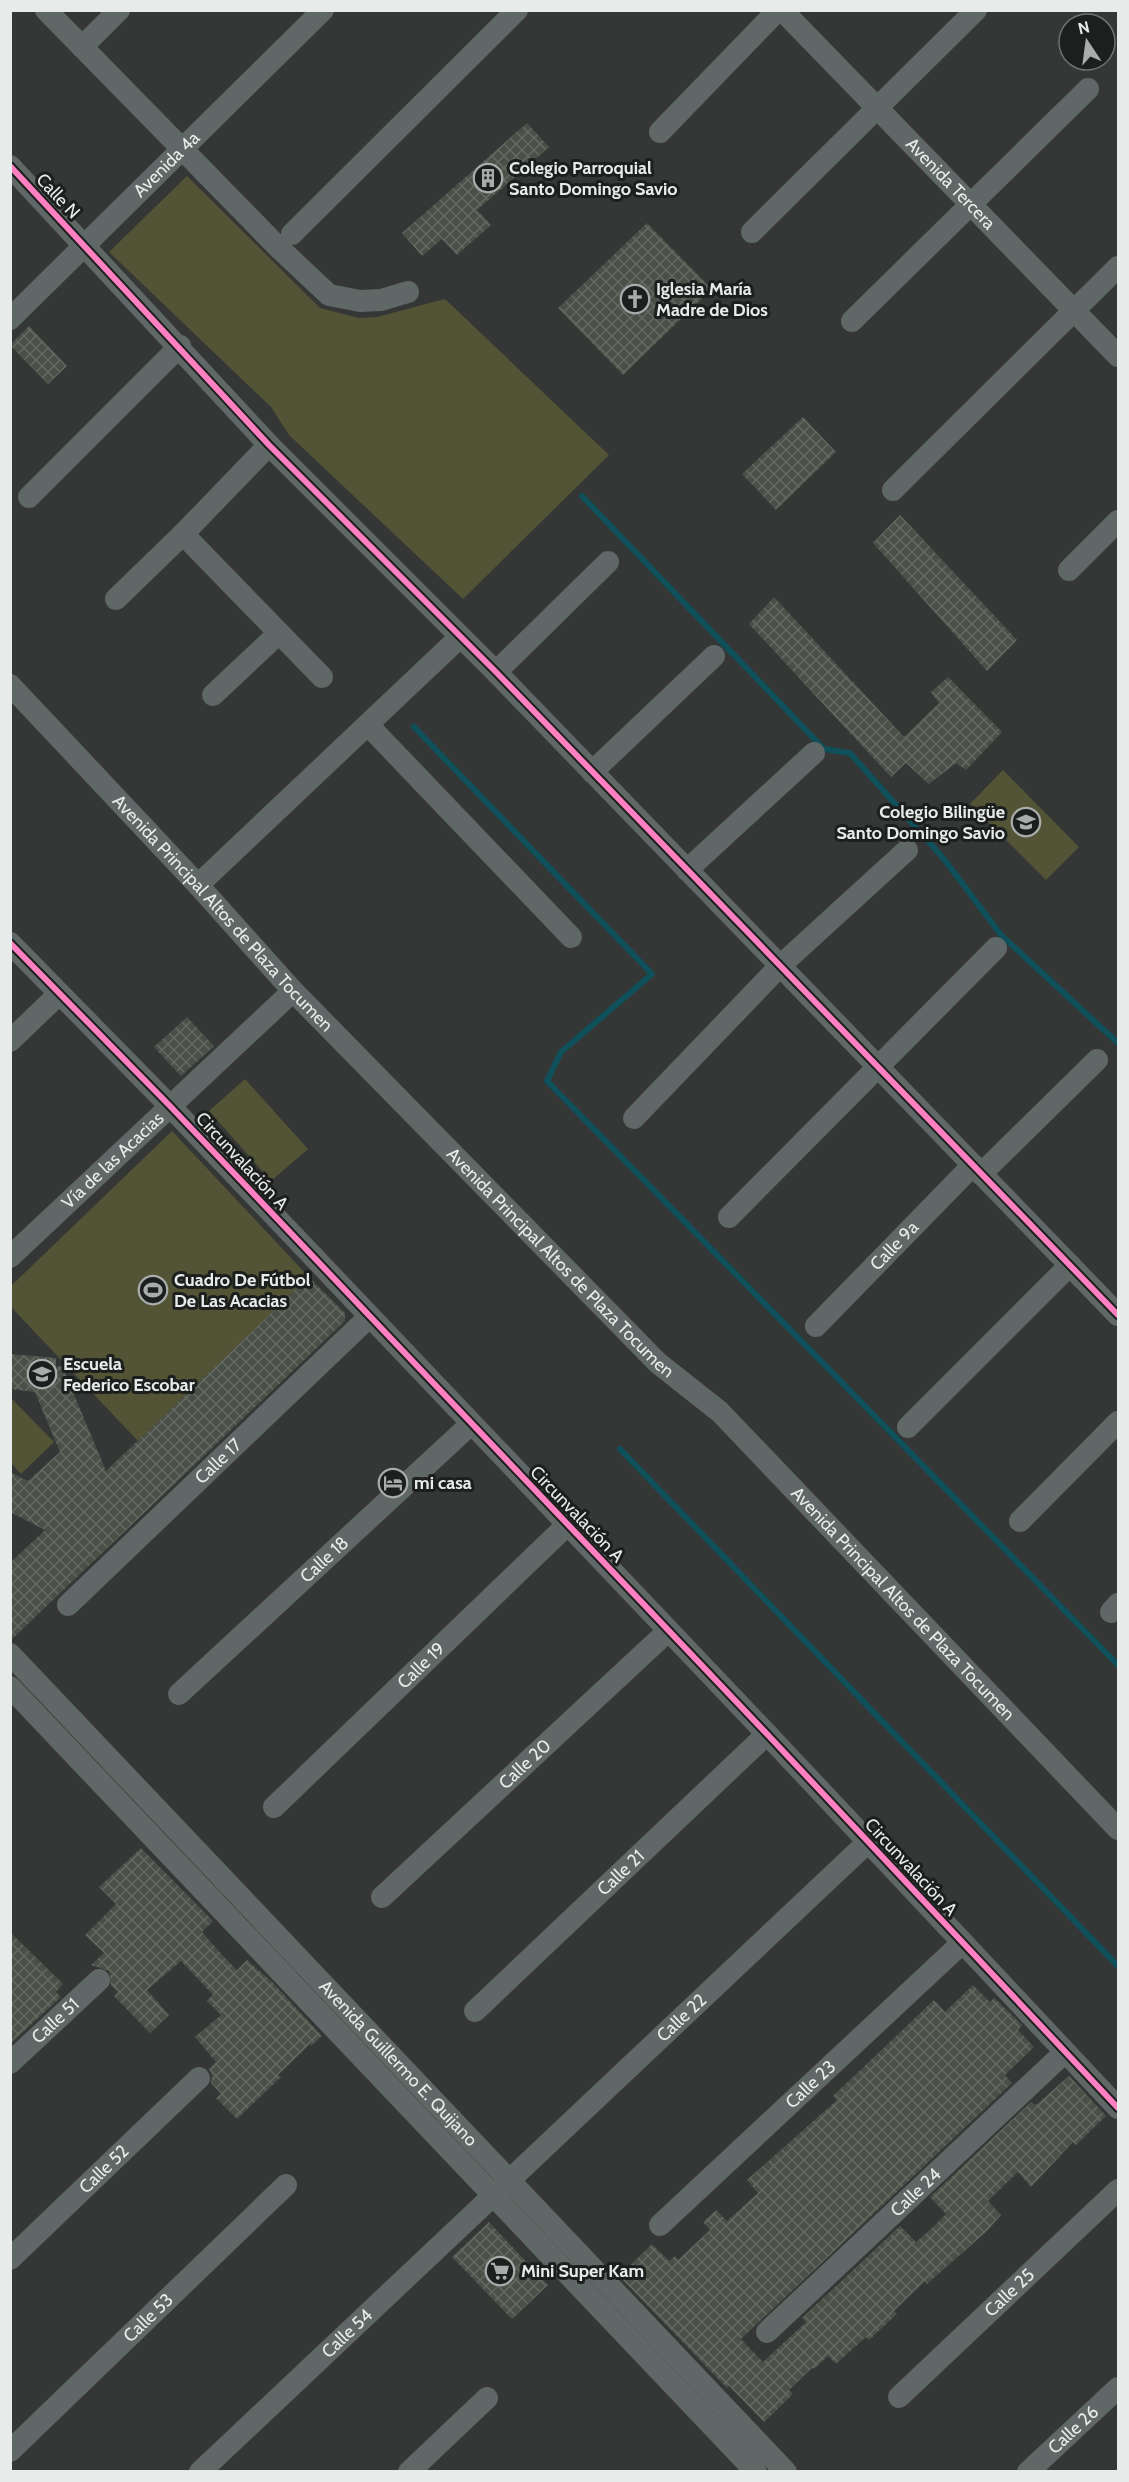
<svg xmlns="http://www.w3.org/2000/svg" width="1129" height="2482" font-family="Cabin,sans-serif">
<defs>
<pattern id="building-cross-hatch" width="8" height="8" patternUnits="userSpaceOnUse" patternTransform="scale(1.5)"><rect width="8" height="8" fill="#4a5048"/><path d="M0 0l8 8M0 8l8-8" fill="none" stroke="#646962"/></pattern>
</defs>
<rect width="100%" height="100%" fill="#343735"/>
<!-- green -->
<g fill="#525435">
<path d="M187,176L320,308L359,318L377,317L445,299L609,455L463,599L289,435L271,407L109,252Z"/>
<path d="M1003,770L1079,847L1046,880L970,804Z"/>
<path d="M245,1079L308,1149L271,1181L209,1111Z"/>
<path d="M172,1131L309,1277L138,1441L11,1307V1286Z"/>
<path d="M10,1397L54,1442L21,1474L11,1463Z"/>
</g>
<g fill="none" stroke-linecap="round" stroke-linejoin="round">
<!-- stream -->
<g stroke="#0f505b" stroke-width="6">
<path d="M582,496L824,749L850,753L944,859L1001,935L1118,1043"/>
<path d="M414,727L652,974L561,1052L547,1081L1118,1665"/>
<path d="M620,1449L1118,1966"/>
</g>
</g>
<!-- building -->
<g fill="url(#building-cross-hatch)">
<path d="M527,123L549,147L477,210L491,225L457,255L442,239L422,256L402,233Z"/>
<path d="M647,223L712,289L623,375L558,308Z"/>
<path d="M29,326L67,366L48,384L10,345Z"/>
<path d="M803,417L836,452L776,510L742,474Z"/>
<path d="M900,515L1017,640L987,671L873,543Z"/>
<path d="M774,597L904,737L939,703L931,692L948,677L1002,732L966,770L956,763L929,784L906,763L891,777L749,624Z"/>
<path d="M187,1017L214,1046L181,1076L154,1047Z"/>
<path d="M309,1277L345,1313V1321L10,1641V1563L45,1530L10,1512V1472L28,1481L60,1452L35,1392L10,1389V1354L56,1358V1367L62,1366L106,1471Z"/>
<path d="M141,1848L213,1921L202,1932L223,1956L237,1970L247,1960L272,1982L322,2036L311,2046L310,2044L278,2075L281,2077L237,2119L216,2098L221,2094L211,2083L212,2075L209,2069L216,2062L195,2037L221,2015L207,2001L213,1995L181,1961L147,1990L169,2015L150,2033L114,1996L118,1992L111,1985L109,1971L91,1965L104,1953L85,1935L116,1904L99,1887Z"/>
<path d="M10,1932L63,1984L56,1992L61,1997L10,2044Z"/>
<path d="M973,1985L990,2002L994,1998L1009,2012L1022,2025L1018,2030L1034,2047L1005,2075L1012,2083L741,2339L763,2362L806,2322L802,2318L900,2226L916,2242L930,2230L946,2214L930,2197L1031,2102L1036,2105L1069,2076L1106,2116L1076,2145L1073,2142L1031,2187L1018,2172L988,2201L1001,2215L987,2231L927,2284L925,2281L894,2311L897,2314L869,2340L866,2337L836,2364L828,2356L814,2369L812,2368L789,2390L793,2394L764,2422L729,2386L727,2388L619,2276L652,2244L669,2261L675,2256L678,2260L710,2230L703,2222L716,2210L727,2221L758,2193L747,2180L837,2100L833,2096L934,2000L945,2012Z"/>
<path d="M489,2222L548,2285L512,2319L452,2257Z"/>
</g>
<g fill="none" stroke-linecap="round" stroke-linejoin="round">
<!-- minor -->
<g stroke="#5f6866" stroke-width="22">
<path d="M46,10L278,247L329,295L360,301L381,300L408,292"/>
<path id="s1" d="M782,10L1118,356"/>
<path d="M82,47L119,10"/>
<path d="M660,132L778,10"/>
<path d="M10,166L269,445L496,672L1118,1315"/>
<path d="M752,232L976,10"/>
<path d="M292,234L517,10"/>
<path id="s2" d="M10,319L323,10"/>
<path d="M852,321L1088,89"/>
<path d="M893,490L1118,267"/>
<path d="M29,497L180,346"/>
<path d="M183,534L322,677"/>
<path d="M1069,570L1118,521"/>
<path d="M116,599L183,534L269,445"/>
<path d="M496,672L608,562"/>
<path id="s3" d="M10,685L198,885L293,991L658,1363L720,1412L1118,1829"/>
<path d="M213,695L279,633"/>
<path d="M368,725L571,937"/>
<path d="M592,772L714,656"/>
<path d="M687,870L814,753"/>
<path d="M198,885L460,637"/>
<path d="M10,943L170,1106L767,1734L1118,2108"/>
<path d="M10,1041L59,994"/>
<path d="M634,1118L780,966L907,850"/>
<path d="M981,1174L1097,1060"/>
<path d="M729,1217L996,948"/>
<path id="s4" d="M10,1257L293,991"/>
<path id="s5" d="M816,1326L973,1165"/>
<path d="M908,1427L1070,1265"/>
<path d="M1020,1521L1118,1422"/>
<path id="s6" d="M68,1605L369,1317"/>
<path d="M1111,1612L1118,1604"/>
<path id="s7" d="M10,1654L786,2472"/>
<path d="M10,1687L756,2472"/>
<path id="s8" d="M179,1694L471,1424"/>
<path id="s9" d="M274,1807L567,1525"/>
<path id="s10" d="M382,1897L668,1631"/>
<path id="s11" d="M475,2011L767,1734"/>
<path id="s12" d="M10,2063L99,1980"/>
<path id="s13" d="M660,2225L961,1944"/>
<path id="s14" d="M10,2259L199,2078"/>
<path id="s15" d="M767,2332L1065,2052"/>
<path id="s16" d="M899,2397L1118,2190"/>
<path id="s17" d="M10,2451L286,2185"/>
<path id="s18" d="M200,2472L868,1842"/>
<path d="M409,2472L487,2398"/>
<path id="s19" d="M1028,2472L1118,2388"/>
</g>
<!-- cycleway casing -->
<g stroke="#1c1f1d" stroke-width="10">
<g id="cycleway">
<path d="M10,166L269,445L496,672L1118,1315"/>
<path d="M10,943L170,1106L767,1734L1118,2108"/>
</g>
</g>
<!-- cycleway -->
<use href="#cycleway" stroke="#ff80c0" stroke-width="6"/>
</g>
<!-- icons -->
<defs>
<g id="building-ring" transform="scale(1.5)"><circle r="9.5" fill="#1c1f1d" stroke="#a8acaa" stroke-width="1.5"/><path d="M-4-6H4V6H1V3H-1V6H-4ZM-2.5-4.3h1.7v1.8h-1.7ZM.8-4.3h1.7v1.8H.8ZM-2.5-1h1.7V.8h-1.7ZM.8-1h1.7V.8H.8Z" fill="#a8acaa"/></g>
<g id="church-ring" transform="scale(1.5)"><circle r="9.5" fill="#1c1f1d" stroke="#a8acaa" stroke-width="1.5"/><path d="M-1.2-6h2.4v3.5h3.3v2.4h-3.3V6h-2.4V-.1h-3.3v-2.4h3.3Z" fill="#a8acaa"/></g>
<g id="school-ring" transform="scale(1.5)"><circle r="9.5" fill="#1c1f1d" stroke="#a8acaa" stroke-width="1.5"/><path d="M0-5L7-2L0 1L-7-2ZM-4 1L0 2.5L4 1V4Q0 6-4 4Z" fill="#a8acaa"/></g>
<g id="stadium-ring" transform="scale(1.5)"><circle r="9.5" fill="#1c1f1d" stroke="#a8acaa" stroke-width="1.5"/><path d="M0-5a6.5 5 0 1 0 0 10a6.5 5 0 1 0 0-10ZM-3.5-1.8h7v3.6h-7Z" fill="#a8acaa"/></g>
<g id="hotel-ring" transform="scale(1.5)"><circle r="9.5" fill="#1c1f1d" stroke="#a8acaa" stroke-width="1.5"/><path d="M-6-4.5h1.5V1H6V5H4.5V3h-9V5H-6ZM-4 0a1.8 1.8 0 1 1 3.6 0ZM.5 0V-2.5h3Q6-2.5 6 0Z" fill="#a8acaa"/></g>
<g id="supermarket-ring" transform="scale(1.5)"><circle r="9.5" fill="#1c1f1d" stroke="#a8acaa" stroke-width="1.5"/><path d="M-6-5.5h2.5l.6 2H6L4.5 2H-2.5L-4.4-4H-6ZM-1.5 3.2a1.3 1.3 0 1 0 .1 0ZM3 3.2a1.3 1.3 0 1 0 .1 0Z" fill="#a8acaa"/></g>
</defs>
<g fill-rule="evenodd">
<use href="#building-ring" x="488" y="178"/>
<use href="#church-ring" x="635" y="299"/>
<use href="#school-ring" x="1026" y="822"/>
<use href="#stadium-ring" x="153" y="1290"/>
<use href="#school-ring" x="42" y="1374"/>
<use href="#hotel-ring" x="393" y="1483"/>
<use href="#supermarket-ring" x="500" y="2271"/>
</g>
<g text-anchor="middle" stroke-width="6" stroke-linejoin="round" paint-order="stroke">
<!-- street labels -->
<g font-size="18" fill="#e7ebe9" stroke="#1c1f1d">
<text dy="6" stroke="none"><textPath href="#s2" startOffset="220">Avenida 4a</textPath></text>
<text dy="6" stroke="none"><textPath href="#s1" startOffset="242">Avenida Tercera</textPath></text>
<text transform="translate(58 196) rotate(47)" y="6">Calle N</text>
<text dy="6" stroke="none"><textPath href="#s3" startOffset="312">Avenida Principal Altos de Plaza Tocumen</textPath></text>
<text dy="6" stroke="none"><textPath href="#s4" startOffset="141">Vía de las Acacias</textPath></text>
<text transform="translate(242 1161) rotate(47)" y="6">Circunvalación A</text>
<text dy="6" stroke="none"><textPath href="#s5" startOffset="112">Calle 9a</textPath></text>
<text dy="6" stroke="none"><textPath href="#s3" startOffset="798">Avenida Principal Altos de Plaza Tocumen</textPath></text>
<text dy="6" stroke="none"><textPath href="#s6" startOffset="208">Calle 17</textPath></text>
<text transform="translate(577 1514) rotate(46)" y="6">Circunvalación A</text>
<text dy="6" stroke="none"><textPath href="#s8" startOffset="198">Calle 18</textPath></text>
<text dy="6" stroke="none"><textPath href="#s3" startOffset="1282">Avenida Principal Altos de Plaza Tocumen</textPath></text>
<text dy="6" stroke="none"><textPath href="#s9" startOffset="204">Calle 19</textPath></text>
<text dy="6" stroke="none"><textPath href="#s10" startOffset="195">Calle 20</textPath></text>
<text transform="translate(911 1867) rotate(47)" y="6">Circunvalación A</text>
<text dy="6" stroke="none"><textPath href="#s11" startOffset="201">Calle 21</textPath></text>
<text dy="6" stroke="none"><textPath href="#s18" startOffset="662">Calle 22</textPath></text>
<text dy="6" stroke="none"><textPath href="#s12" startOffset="62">Calle 51</textPath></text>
<text dy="6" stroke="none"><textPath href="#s7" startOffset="564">Avenida Guillermo E. Quijano</textPath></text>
<text dy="6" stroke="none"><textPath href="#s13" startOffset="206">Calle 23</textPath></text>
<text dy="6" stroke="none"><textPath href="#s14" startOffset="130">Calle 52</textPath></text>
<text dy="6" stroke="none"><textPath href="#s15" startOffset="204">Calle 24</textPath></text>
<text dy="6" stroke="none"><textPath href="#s16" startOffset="152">Calle 25</textPath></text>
<text dy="6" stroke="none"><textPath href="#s17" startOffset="192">Calle 53</textPath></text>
<text dy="6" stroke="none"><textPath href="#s18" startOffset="202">Calle 54</textPath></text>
<text dy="6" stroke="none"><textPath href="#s19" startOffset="62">Calle 26</textPath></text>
</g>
<!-- poi labels -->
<g font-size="18" font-weight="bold" fill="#e7ebe9" stroke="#1c1f1d" text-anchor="start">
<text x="509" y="174">Colegio Parroquial<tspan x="509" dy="21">Santo Domingo Savio</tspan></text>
<text x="656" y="295">Iglesia María<tspan x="656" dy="21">Madre de Dios</tspan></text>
<text x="1005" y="818" text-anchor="end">Colegio Bilingüe<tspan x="1005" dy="21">Santo Domingo Savio</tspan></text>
<text x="174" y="1286">Cuadro De Fútbol<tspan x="174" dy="21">De Las Acacias</tspan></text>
<text x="63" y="1370">Escuela<tspan x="63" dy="21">Federico Escobar</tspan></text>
<text x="414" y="1489">mi casa</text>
<text x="521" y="2277">Mini Super Kam</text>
</g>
</g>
<!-- border -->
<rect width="1129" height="2482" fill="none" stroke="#e7ebe9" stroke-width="24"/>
<!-- north arrow -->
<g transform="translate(1087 42) rotate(347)"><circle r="28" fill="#1c1f1d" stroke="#6d716f" stroke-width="1.5"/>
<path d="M0-4.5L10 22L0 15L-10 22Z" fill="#a8acaa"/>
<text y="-9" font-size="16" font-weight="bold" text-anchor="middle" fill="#e7ebe9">N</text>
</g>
</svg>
